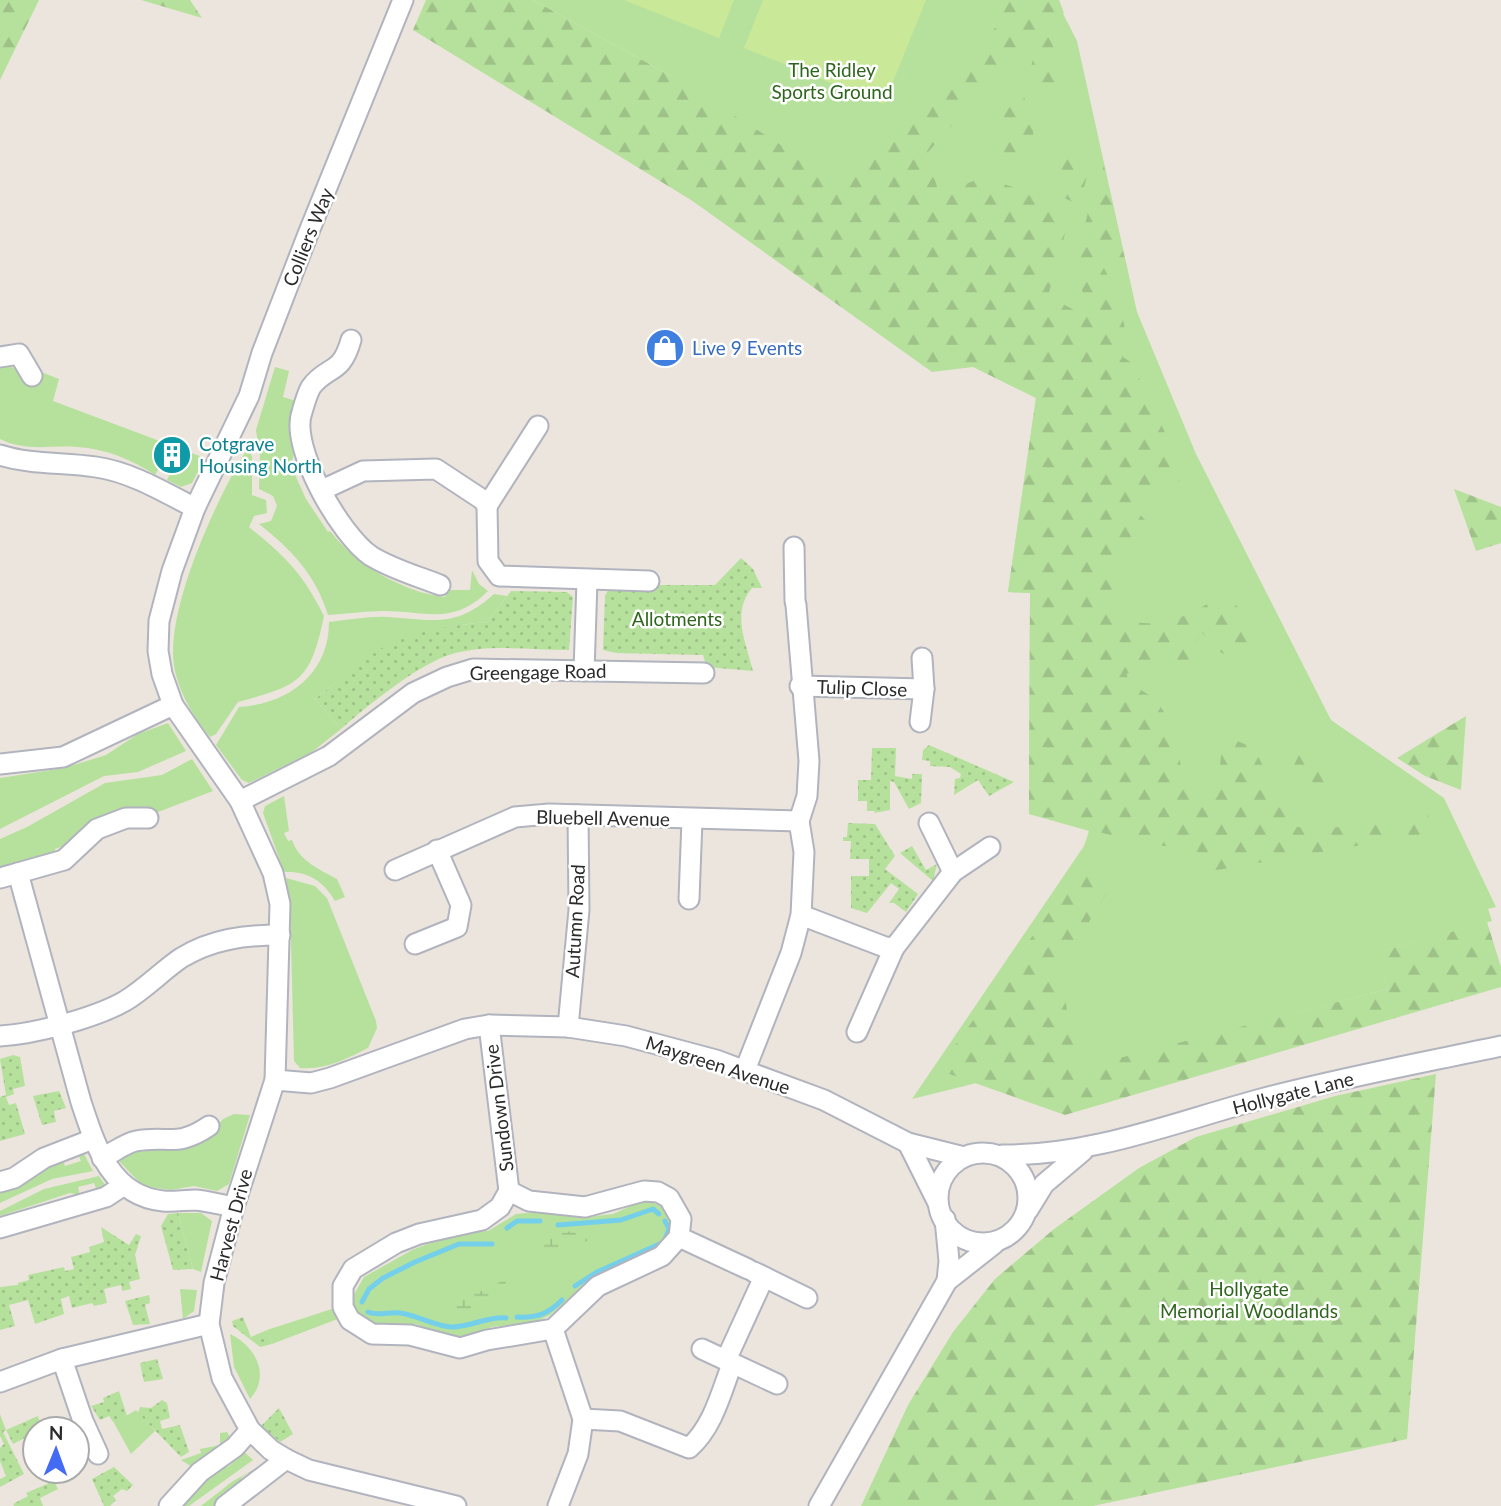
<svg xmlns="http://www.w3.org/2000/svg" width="1501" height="1506" font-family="Lato,sans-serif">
<defs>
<pattern id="forest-firs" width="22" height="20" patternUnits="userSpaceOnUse" patternTransform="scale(1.75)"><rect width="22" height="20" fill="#b6e19c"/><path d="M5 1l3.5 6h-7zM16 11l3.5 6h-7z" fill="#9dc187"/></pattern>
<pattern id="wetland-marsh" width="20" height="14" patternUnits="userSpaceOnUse" patternTransform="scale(1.75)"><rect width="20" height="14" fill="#b6e19c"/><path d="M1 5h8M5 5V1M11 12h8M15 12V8" fill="none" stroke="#9dc187"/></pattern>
<pattern id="garden-dots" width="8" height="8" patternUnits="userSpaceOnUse" patternTransform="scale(1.75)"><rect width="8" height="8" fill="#b6e19c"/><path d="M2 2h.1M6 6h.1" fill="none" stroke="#9dc187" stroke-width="1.8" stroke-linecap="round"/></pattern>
</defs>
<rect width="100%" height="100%" fill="#ece5dd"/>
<!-- grass -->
<g fill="#b6e19c">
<path d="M533,0H1056L1077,41L1137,312L1196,454L1331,720L1444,798L1496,907L1488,909L1492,921L1380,952L1388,989L1077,1070L1074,1059L912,1099L1084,846L1089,831L1029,814L1030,593L1008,592L1036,398L791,227L673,77Z"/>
<path d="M0,362L21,371L36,370L59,379L53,401L205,458L192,483L181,487L167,480L180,453L170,448L155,475C131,459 106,449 77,447C51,445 25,452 0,439Z"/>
<path d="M275,367L289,371L283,397L296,401L289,420L294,454L291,466L306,499L328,532L330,531C355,564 402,592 445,597L446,590H470L472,570L479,584L488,591C453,626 426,611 384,611C365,611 346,614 328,615C316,575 291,549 259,524L271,521L277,506L273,496L259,489L260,456L256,430Z"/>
<path d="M247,449L252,456V495L266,500L267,513L254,516L249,527C285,556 304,575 324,616C310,682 300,685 238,702L216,734L210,737C194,717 181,697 175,671C162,615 217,498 247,449Z"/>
<path d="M494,594L507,596L487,622C407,629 376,649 315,699L341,729L312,752L249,783L242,780L216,745L239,707C288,704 329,674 329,622C348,620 369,616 388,617C435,620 456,628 494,594Z"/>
<path d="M168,723L186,751L138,772L104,776L0,829V778L64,768L106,755L138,734Z"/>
<path d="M192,759L213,791L158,812H122L66,850L64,846L55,849L56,854L0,870V839L27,827L105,783L162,775Z"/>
<path d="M284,796L289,831L284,833L288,841L292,840C299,861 319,869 337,879L345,897L335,901C323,881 309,871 284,872L263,813L265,806Z"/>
<path d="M286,878L315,886L327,898L376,1021L377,1028L368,1048C346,1059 326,1070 300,1068L294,1061L290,902Z"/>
<path d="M234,1114L250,1115L229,1184L217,1191L194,1186L171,1190L148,1187L138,1181L119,1161L139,1148L214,1130L223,1119Z"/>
<path d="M84,1154L93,1171L52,1179L0,1203V1191C24,1184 39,1166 63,1161L65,1166L81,1161L79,1156Z"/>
<path d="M99,1176L107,1188L97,1191L94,1183L78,1187L80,1195L70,1193L0,1216V1211L44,1189Z"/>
<path d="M639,1202H652L667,1210L673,1233L656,1251L592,1279L550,1315L536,1322L491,1327L475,1335L454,1339L416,1324L380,1327L363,1319L355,1311L353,1296L364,1277L412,1250L455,1233L488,1231L516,1214L538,1212L587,1217L613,1214Z"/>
<path d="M178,1213H201L212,1221L201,1272L193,1269Z"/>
<path d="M180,1289L197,1290L194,1311L183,1319Z"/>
<path d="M338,1307L343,1317L272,1344L267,1330Z"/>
<path d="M230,1334C256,1346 271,1376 250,1399L234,1367Z"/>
<path d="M136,1410L155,1431L131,1454L114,1423Z"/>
<path d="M227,1432L231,1439L192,1467L181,1460L201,1453L200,1449L220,1445V1433Z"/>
<path d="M241,1449L253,1460L189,1506H184L194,1490L224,1464L228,1467L236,1460L233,1456Z"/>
<path d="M260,1466L263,1468L253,1476L248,1473L241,1478L243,1482L215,1506H201L233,1481Z"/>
</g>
<!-- forest -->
<g fill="url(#forest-firs)">
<path d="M0,0H39L0,80Z"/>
<path d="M141,0H190L202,18Z"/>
<path d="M426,0H533L673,77L845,185L998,25V0H1059L1064,13L1043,25L928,152L939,195L983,177L1022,190L1068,223L1048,296L1089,318L1071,247L1075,242H1091L1118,296L1125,329L1113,341L1123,347V357L1132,363L1171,445L1180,481L1156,497L1144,498L1135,509L1146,521L1140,542L1117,567L1112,616C1162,634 1187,616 1229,591L1257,645L1252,653L1236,659L1220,652L1201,632C1186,663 1195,670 1154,659L1141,675L1127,673L1128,685C1176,698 1178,752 1185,792L1199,794L1204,784L1219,779L1221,755L1235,740L1254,748L1293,827C1341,828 1382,828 1428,812L1430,833L1195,874L1199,852L1130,840L1029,814L1030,593L1008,592L1036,398L973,367L932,372L691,200L413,30Z"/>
<path d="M1042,37L1049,38C1062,61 1057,77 1050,100L1045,101C1019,89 1033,55 1042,37Z"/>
<path d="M1008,97H1024C1032,119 1044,156 1016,167L1007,165L1000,151V110Z"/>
<path d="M1068,157L1081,165L1087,176L1082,195L1073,202L1062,197L1057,187V165Z"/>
<path d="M1104,166L1129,277L1117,268L1085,225L1091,199Z"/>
<path d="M1454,489L1501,507V543L1476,551Z"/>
<path d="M1466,716L1461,790L1425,776L1397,758Z"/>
<path d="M1310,750C1325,756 1336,772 1323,785L1302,779L1294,765L1301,751Z"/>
<path d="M1083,864L1117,877L1060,968L1077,1069L1388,989L1379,952L1487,922L1501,967V987L1065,1115L938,1070Z"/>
<path d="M1436,1074L1407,1439L1093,1506H861L908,1405L953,1332L995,1279L1054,1229L1139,1168L1196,1137L1335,1096Z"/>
</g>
<!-- wetland -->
<g fill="url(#wetland-marsh)">
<path d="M584,1227H595L591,1239L549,1260L536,1246L557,1235Z"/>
<path d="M516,1271L525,1281C495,1303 475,1317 436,1305L437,1301C468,1298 491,1290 516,1271Z"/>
</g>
<!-- garden -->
<g fill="url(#garden-dots)">
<path d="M741,558L753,569L762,588H752C731,613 746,642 753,671L707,667L703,655L616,653L603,650L605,596L611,585H715Z"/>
<path d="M511,591L567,592L573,597L569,650C529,650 484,643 446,656C414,668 367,706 341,729L315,699C331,687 346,672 362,661C399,633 443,626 487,622Z"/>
<path d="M929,745L1014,782L989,796L978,780L954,795L955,779L960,778L961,774L950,767L930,766V761L922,760L923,750Z"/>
<path d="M872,748H896L895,776L912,779V774H922L921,803L909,809L894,782L890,781V810L874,813L875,811H867V801H858V780H871Z"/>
<path d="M848,823L875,824L895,856L885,869L918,894L906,912L894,903H889L899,889L891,883L867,913L851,908V876H869V859H850L851,841H843V837H847Z"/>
<path d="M912,846L926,870L937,864L933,881L900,853Z"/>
<path d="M13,1055L20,1057L25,1086L13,1089L14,1094L6,1097L9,1105L16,1103L25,1134L0,1141V1097L6,1095L0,1059Z"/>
<path d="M59,1091L66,1108L54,1111L56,1122L42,1125L33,1096Z"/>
<path d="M178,1213L193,1269L173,1270L161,1226L168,1214Z"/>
<path d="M101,1227L129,1245L136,1234L141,1236L135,1255L140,1279L129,1282L131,1289L122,1291L121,1285L104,1289L107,1303L94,1306L92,1303L72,1308L69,1296L61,1299L64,1314L35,1324L28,1300L9,1305L15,1326L0,1330V1287L18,1285V1283L29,1280L28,1275L64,1267L65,1271L74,1269L71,1257L90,1252L89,1247L104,1242Z"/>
<path d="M149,1295L150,1303L145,1305L150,1324L133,1325L125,1301Z"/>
<path d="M243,1317L251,1337L267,1330L272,1344L260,1347L233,1326L232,1321Z"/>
<path d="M157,1359L163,1379L144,1382L140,1363Z"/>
<path d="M119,1391L127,1416L114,1423L109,1416L100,1420L91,1406L104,1402L103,1398Z"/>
<path d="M162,1400L167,1403L170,1418L160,1421L162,1429L180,1425L189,1452L181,1457L138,1413L140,1407L151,1408Z"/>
<path d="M279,1408L293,1434L280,1442L261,1426Z"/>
<path d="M0,1414L6,1430L38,1416L42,1429H35V1433L13,1444L6,1430L3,1432L24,1474L0,1487V1479L6,1476L0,1461V1448L4,1444L0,1436Z"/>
<path d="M114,1467L133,1485L127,1491L122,1489L113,1496L116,1500L110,1506H104L92,1479Z"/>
<path d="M54,1481L58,1489L40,1498L43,1506H14L13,1504L28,1496L26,1493Z"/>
</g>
<!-- pitch -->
<g fill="#c9e898">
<path d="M624,0H734L719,38Z"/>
<path d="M763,0H926L884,104L744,48Z"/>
</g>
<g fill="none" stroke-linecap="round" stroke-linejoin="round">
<!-- stream -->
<g stroke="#74cfea" stroke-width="5">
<path d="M558,1225L621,1220L653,1209L659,1214"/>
<path d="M507,1228L517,1221H540"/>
<path d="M575,1286L597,1272L664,1242L669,1229L665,1221"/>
<path d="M362,1302L369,1289L383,1278L415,1262L459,1244H492"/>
<path d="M368,1312C380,1317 388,1311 400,1313C417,1315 436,1327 452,1327C471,1327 488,1316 506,1318"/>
<path d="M517,1317C537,1318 548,1314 562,1300"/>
</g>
<!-- minor casing -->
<g stroke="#b1b4be" stroke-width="23">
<g id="minor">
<path d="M403,0L308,234L262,353L249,396L195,508L172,571L159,621L158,651L162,674L173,705L240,801L273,873L280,904L275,1080L234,1207L214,1283L209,1324L222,1378L250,1430L271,1450L286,1459L309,1470L456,1506"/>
<path d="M351,340C341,376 327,365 311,387C307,394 304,405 302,412C289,447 341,536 371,556C392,569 417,576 440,585"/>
<path d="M0,357L19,354L32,376"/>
<path d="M0,455C31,465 63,462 96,467C131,472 164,492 195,508"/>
<path d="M322,490L363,471L436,469L483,500L487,506L488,561L499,576L649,581"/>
<path d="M487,506L538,426"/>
<path d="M794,547L795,601"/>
<path d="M584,671L587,581"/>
<path d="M800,686L924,689"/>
<path d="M920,722L924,689L922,658"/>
<path d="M0,764L63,757L173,705"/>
<path d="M240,801L329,756L413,693L447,677L473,669L704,673"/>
<path d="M148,818H126L97,829L64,860L18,873L81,1102C95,1144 110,1196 163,1201C173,1202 185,1200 196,1200C208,1201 221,1205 234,1207"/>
<path d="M929,823L953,872"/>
<path d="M395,870L515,817L549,814L799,821"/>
<path d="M0,878L18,873"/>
<path d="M689,899L692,820"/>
<path d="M801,915L885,947L894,948L953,872L990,847"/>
<path d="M415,944L457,927L461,905L437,850"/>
<path d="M489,1025L509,1191"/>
<path d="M568,1027L579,910L578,815"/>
<path d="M857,1032L894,948"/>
<path d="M0,1036C35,1034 95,1018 125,1001C145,989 162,971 181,958C212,939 245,935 280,935"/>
<path d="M745,1070L791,953L801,915L804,852L799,821L807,796L809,761L796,605"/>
<path d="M275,1080L311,1083L330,1078L465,1029L489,1025L568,1027L626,1036L716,1060L824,1100L908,1143L964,1157"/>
<path d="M908,1143L937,1201"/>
<circle cx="983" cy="1198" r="45"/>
<path d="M1002,1155C1092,1156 1175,1122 1261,1099C1340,1078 1421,1063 1501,1046"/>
<path d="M102,1158C113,1153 125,1143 136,1141C168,1135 177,1148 209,1126"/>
<path d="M0,1182L14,1178L44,1158L93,1139"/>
<path d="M509,1191L529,1201L585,1207L644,1191L658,1192L669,1198L681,1219L679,1237L662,1256L598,1286L553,1329L487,1340L460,1348L410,1335L372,1334L350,1320L343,1307V1286L353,1269L396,1243L419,1234L482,1220L500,1207Z"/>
<path d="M1028,1210L1044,1184L1083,1151"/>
<path d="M945,1219L949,1261L947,1281"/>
<path d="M0,1228L106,1197L124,1185"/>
<path d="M679,1237L748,1269"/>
<path d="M754,1272L807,1298"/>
<path d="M553,1329L583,1419L578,1454L558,1506"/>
<path d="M702,1349L777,1384"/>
<path d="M62,1359L83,1421L98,1454"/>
<path d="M726,1360L764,1277"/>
<path d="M0,1382L62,1359L209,1324"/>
<path d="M583,1419L620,1421L689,1448C713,1427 721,1393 732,1364"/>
<path d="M169,1506L200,1472L235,1447L250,1430"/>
<path d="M225,1506L286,1459"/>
<path d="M819,1506L947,1281L994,1244"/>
</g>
</g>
<!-- minor -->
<use href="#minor" stroke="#fff" stroke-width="19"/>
</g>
<!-- icons -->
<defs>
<g id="shop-disc" transform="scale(2.0125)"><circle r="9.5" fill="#3f7fe0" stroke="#fff"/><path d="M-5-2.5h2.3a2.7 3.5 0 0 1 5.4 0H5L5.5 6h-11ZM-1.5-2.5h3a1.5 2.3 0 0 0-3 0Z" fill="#fff"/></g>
<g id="building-disc" transform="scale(2.0125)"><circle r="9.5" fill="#0f9aa8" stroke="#fff"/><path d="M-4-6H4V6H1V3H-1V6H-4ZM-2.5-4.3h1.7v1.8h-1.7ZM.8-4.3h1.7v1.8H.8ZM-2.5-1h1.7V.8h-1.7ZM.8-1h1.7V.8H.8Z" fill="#fff"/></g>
</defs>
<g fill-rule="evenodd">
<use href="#shop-disc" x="665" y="348"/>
<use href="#building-disc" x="172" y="455"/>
</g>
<g text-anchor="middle" stroke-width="5" stroke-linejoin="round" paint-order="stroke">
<!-- park labels -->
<g font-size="19" fill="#2f661d" stroke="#fff">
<text x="832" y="77">The Ridley<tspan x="832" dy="22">Sports Ground</tspan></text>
<text x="677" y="626">Allotments</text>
<text x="1249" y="1296">Hollygate<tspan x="1249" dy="22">Memorial Woodlands</tspan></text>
</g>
<!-- street labels -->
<g font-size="19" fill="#2b2b2b" stroke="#fff">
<text transform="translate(308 237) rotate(-68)" y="7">Colliers Way</text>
<text transform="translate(538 672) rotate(-1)" y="7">Greengage Road</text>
<text transform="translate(862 688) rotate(2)" y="7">Tulip Close</text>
<text transform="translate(603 818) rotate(1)" y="7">Bluebell Avenue</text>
<text transform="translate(575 921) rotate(-87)" y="7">Autumn Road</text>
<text transform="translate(718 1065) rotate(18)" y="7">Maygreen Avenue</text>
<text transform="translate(1293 1093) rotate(-14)" y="7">Hollygate Lane</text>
<text transform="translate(499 1108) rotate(-97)" y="7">Sundown Drive</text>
<text transform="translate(231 1225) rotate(-75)" y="7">Harvest Drive</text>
</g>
<!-- shop labels -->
<g font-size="19" fill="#366cbe" stroke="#fff" text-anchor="start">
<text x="692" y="355">Live 9 Events</text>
</g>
<!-- culture labels -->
<g font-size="19" fill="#0d838f" stroke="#fff" text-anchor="start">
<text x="199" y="451">Cotgrave<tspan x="199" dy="22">Housing North</tspan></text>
</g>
</g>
<!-- north arrow -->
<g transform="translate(56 1450) rotate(1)"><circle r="33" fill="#ffffff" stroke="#aaaaaa" stroke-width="2"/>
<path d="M0-5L12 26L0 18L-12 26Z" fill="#436bf3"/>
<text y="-10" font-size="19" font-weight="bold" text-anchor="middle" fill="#2b2b2b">N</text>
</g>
</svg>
